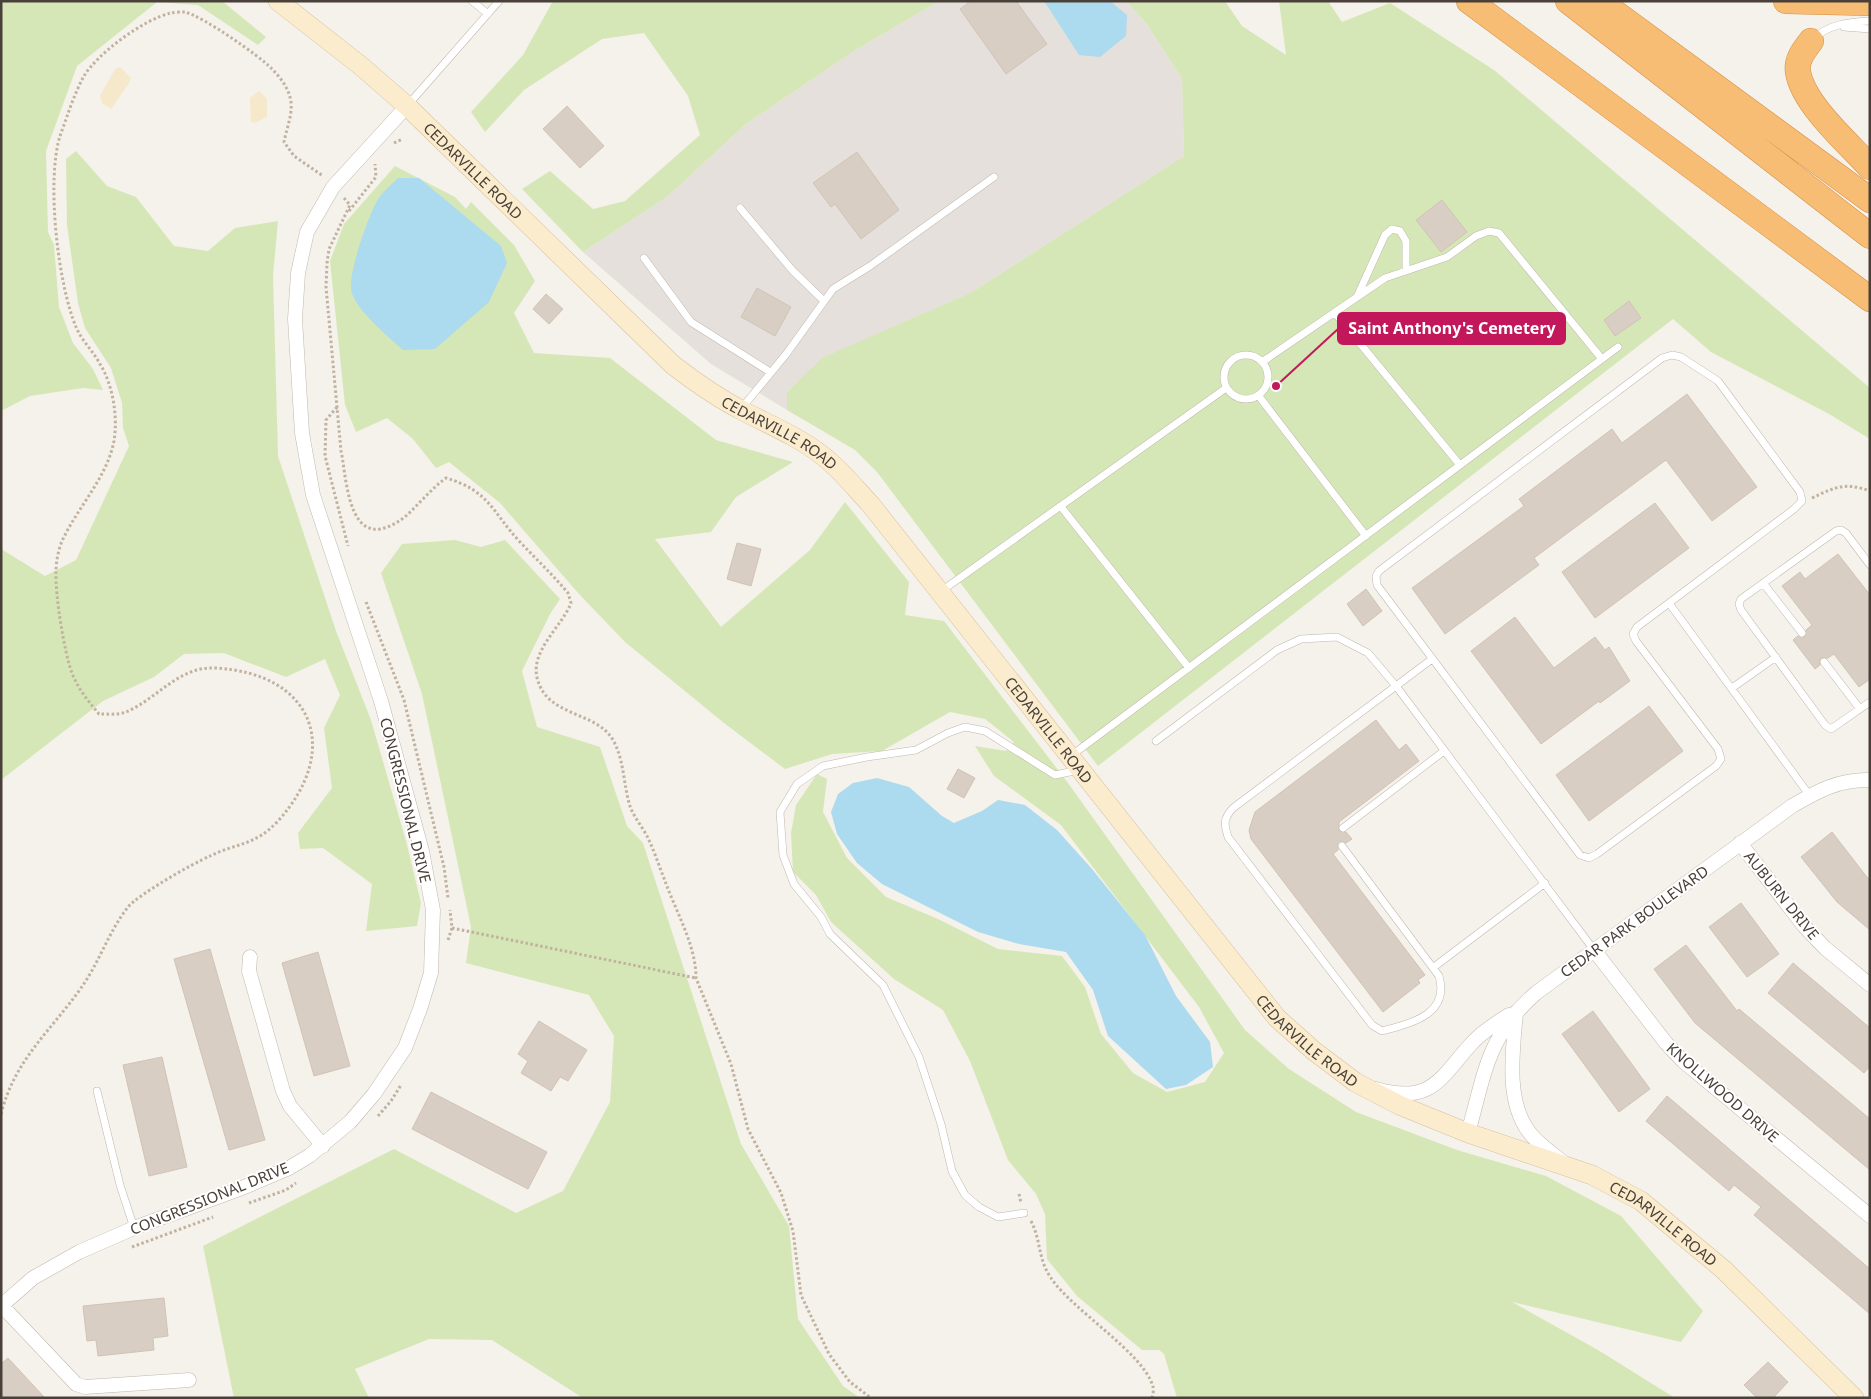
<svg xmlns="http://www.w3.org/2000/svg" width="1871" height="1399" font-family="'Noto Sans',sans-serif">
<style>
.industrial{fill:#e5e0dc}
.green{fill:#d6e7b7}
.sand{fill:#f6e8ca}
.water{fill:#acdaee}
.building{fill:#d9cec4;stroke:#d1c3b5}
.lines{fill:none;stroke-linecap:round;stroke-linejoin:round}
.lane-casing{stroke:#c0b8ae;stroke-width:8}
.street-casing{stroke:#c0b8ae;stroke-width:15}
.secondary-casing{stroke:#d5c19f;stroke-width:20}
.highway-casing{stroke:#d79044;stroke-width:26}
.path{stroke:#c1b2a0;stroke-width:3;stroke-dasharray:2.5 2.5;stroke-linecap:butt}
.lane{stroke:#fff;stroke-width:7}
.street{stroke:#fff;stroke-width:14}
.secondary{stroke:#fcecce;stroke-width:19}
.highway{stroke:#f7bd74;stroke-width:25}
.labels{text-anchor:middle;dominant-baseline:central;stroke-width:4;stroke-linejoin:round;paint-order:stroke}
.street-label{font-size:15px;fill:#494139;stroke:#fff}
.leader{fill:none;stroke:#c2185b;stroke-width:2}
.callout-dot{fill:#c2185b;stroke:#fff;stroke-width:2}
.callout{fill:#c2185b;stroke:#c2185b;stroke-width:2}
.callout-label{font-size:16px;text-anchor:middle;font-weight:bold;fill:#fff}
</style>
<rect width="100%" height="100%" fill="#f5f1eb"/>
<path class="industrial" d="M939,1H1126L1146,23L1182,79L1184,156L972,292L822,359L787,392V410L711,364L583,252L667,197L746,124L854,51Z"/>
<path class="green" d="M1,1H222L266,37L258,45L198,5L157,2L77,66L46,151L48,232L54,245L59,307L73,343L93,369L103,390L83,388L30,396L1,411Z
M553,1H939L854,51L746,124L667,197L583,252L522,189L550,171L593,209L625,201L700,135L688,96L644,33L602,39L524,90L485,132L471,112L523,55Z
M1126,1H1225L1242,26L1286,55L1279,1H1328L1342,22L1390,3L1494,70L1870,388V439L1829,414L1711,352L1673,319L1098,766L877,472L855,450L787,410V392L822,358L972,292L1184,156L1182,79L1146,23Z
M76,151L107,186L136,197L174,246L208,251L235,228L278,221L273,276L278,456L336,631L371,720L406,841L421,903L417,926L366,931L372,884L323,848L300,849L298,833L332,788L324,728L340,695L325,659L286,677L224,653L184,654L154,677L103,701L1,780V549L45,576L76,560L129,446L123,428L122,403L111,368L85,328L78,303L67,225L66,159Z
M395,166L455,197L466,209L471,202L514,245L535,281L514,313L534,353L610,358L716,440L793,462L736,497L711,532L655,539L721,627L810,550L845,502L909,582L905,615L944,621L1068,783L1245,1030L1289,1069L1356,1112L1457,1150L1546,1176L1621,1216L1703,1311L1681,1342L1512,1302L1598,1350L1675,1398H1177L1164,1354L1159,1350H1142L1077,1296L1047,1259L1045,1214L1036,1194L1008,1160L970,1061L943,1010L894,979L831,922L816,895L793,872L791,833L796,805L817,774L827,779L823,812L847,858L886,897L938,919L998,949L1062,956L1085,987L1101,1034L1133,1073L1167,1092L1205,1082L1224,1053L1199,1007L1061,825L994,776L975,746L1006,751L1014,742L985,719L950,712L882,751L832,754L785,769L724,723L625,642L579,594L500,503L449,462L436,468L413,439L387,418L356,432L345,405L330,261L344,224Z
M455,540L481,547L505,540L560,599L550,614L522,671L537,727L600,747L627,826L643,843L741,1144L789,1226L798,1319L843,1386L860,1398H583L492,1340L429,1339L355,1369L369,1398H234L203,1246L394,1149L516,1213L563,1191L610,1102L614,1036L589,995L466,963L471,927L422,694L381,573L402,544Z"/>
<path class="sand" d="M120,67L131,78L129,83L111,109L102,103L100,96L115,69Z
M259,91L267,99V117L255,123L251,122L250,98Z"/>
<path class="water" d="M1044,1H1110L1127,15L1126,36L1100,57L1079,55Z
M398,178H419L501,246L507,263L489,302L435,349L403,350C389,337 353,308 351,289C349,271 368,217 377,201C382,192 391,185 398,178Z
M877,778L909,787L942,816L954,823L982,811L998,800L1025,805L1057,830L1092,869L1145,935L1176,996L1210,1042L1213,1067L1186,1085L1166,1089L1108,1036L1093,990L1066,952L1019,944L978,932L882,884L857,863L837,834L831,812L838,794L853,783Z"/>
<path class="building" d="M971,1H1016L1047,44L1006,74L960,9Z
M567,106L604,146L580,168L543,129Z
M857,152L899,210L861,239L835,204L831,207L813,183Z
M1442,200L1467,232L1441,252L1416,220Z
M757,288L791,307L775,336L741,317Z
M546,294L563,309L549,324L533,309Z
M1629,301L1641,318L1615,336L1604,320Z
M1687,394L1757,487L1712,521L1666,460L1534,558L1539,565L1445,634L1412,588L1524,506L1519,499L1612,429L1622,443Z
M1655,503L1689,548L1595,618L1562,572Z
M737,543L761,549L751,586L727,579Z
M1838,554L1870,595V679L1859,687L1834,654L1828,658H1820V665L1815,669L1793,640L1798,636L1805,637L1806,630L1812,625L1782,586L1800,572L1805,579Z
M1366,589L1382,611L1363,626L1347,604Z
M1515,617L1554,668L1595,637L1605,650L1609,647L1630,681L1600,703L1599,701L1541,744L1471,651Z
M1649,706L1683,751L1589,821L1556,775Z
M1376,720L1399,750L1406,744L1419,761L1339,822V831L1346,832L1352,839L1346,843L1342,841L1338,842V850L1333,854L1425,975L1418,980L1420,983L1383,1012L1251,839L1249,830L1255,812Z
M958,769L975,778L964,798L947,789Z
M1832,832L1870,881V930L1837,902L1801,857Z
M1741,903L1779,954L1747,977L1709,927Z
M1686,945L1737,1011L1739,1009L1870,1119V1170L1695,1023L1654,969Z
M210,949L265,1140L229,1150L174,959Z
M318,952L350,1066L314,1076L282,963Z
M1793,963L1870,1028V1066L1864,1073L1768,993Z
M1593,1011L1650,1089L1619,1112L1562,1034Z
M539,1021L587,1050L568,1081L560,1077L551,1091L521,1073L528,1061L518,1054Z
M162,1057L187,1167L149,1176L123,1065Z
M431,1092L547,1152L528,1189L412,1129Z
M1667,1096L1870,1269V1314L1754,1215L1761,1207L1734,1185L1729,1191L1646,1121Z
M164,1298L168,1336L153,1338L154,1350L98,1356L96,1340L87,1341L83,1306Z
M8,1358L45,1398H1V1364Z
M1768,1362L1788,1382L1773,1398H1757L1744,1385Z"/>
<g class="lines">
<defs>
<path id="lane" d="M472,1L488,14
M1844,27L1870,29
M1813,39C1829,24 1849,22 1870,21
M407,106L499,1
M740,208L793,271L824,301
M644,258L691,322L770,372
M1357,297L1385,235L1392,229L1400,231L1406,241V270
M1335,313L1460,465
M1224 377a22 22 0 1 1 44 0a22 22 0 1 1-44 0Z
M1262,362L1385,278L1447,257L1476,236L1489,231L1499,233L1602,359
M1258,395L1366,536
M741,409L787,353L833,289L870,266L994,177
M1062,508L1189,668
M1870,565L1846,533L1841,530L1836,531L1741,599L1739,604L1741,610L1825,725L1831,729L1870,702
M1763,583L1802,633
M940,592L1226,388
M1669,603L1637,627L1633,634L1636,641L1718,749L1721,759L1716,766L1597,854L1589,858L1580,855L1377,585L1376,576L1379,571L1662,358L1672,355L1681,357L1718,381L1800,492L1802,501L1794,509L1669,603L1810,796
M1432,659L1396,686L1594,950
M1824,662L1860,709
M1732,688L1776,657
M1156,741L1277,650L1301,639L1337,637L1368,653L1396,686L1233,808C1223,819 1224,824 1228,837L1372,1025L1382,1031C1411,1023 1450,1015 1439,976L1342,846
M1072,755L1618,347
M1343,828L1444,751
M1434,967L1545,883
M97,1091L120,1185L134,1228
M1024,1213L998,1217L979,1207L965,1195L952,1171L941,1124L919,1057L883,985L830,934L821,917L794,884L783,855L780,812L797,784L823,766L867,757L916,750L948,733L965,727L985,731L1055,775L1079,770"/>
<path id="street" d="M1740,843L1804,926L1825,948L1870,985
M1594,950L1666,1043L1683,1061L1870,1216
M250,957L249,971L283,1091L290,1106L323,1146
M1516,1012C1513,1050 1505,1100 1529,1132C1538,1144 1553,1154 1564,1163
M1376,1089C1432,1105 1440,1078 1472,1043C1482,1032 1496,1023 1509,1015
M1468,1133C1485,1073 1487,1036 1536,993L1792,806C1818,791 1839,779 1870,780
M1,1306L33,1278L79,1252L134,1228L242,1188L289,1168L309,1156L350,1122L374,1094L405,1048L420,1009L431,973L433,910L422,851L381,701L313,495L302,433L295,319L298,273L307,232L333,187L407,106
M2,1306L76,1384L85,1387L189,1380"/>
<g id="secondary">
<path id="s1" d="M278,1L361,66L407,106L673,365C695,382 718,398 743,411C770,425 799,437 823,456C841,470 855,488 871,505L1277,1018L1314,1051L1355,1082L1399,1105L1468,1133L1592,1175L1641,1201L1724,1270L1854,1398"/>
</g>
<path id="highway" d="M1469,1L1870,299
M1568,1L1870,236
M1599,1L1870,200
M1786,1L1870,3
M1811,41C1804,50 1796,60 1798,72C1803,104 1848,143 1870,167"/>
</defs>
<use href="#lane" class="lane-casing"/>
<use href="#street" class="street-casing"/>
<use href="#secondary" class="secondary-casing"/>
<use href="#highway" class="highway-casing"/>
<path class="path" d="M394,143L403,139
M344,198L350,205L329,249L327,263L326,287L341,451C346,473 347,534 380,529C390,527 399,522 407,515C420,503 431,489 446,478C490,491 492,512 520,542C536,559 553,575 568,593L571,603C562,627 528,652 538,681C549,717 596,711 613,740C625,761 623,787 631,809C635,818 642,827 647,836C654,850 659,866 665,881C676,912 696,945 696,978L731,1064L748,1129L781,1193L793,1231L801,1295L829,1354L850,1382L871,1398
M349,211L376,177L375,164
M337,407L326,420L325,456L348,546
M1812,498C1835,487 1845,482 1870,491
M366,602L404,700L444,867L448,898
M452,928L696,978
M448,940L452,928L450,910
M1,1114C15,1059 50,1032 81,988C99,963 109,931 128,907C139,894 192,864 210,856C236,843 255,846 278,821C343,749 313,673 215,668C179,666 157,699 126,712C119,715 108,714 99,714C89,702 78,689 72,673C64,652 55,594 56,571C56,561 59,546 64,537C79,506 107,477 114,441C118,417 113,385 100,364C93,351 82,341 76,327C58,284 46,181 60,136C67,117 74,94 84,76C98,53 144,19 171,13C175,12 181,12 185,12C202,16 260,56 272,69C279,76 286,85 289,94C295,110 287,126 284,142L294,156L323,176
M378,1116L391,1101L401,1085
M1019,1194L1021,1203
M249,1203L286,1190L296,1183
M1031,1221C1041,1240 1038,1260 1051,1278C1072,1310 1145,1354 1153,1387C1154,1390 1153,1394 1152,1398
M132,1247L213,1217"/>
<use href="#lane" class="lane"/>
<use href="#street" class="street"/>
<use href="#secondary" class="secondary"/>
<use href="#highway" class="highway"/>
</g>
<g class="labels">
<g class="street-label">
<text stroke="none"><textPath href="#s1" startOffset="259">CEDARVILLE ROAD</textPath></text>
<text stroke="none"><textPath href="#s1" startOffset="664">CEDARVILLE ROAD</textPath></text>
<text stroke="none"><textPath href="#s1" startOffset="1069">CEDARVILLE ROAD</textPath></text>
<text transform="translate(406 800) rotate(76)">CONGRESSIONAL DRIVE</text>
<text transform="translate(1782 895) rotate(51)">AUBURN DRIVE</text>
<text transform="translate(1634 921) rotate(-36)">CEDAR PARK BOULEVARD</text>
<text stroke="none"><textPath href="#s1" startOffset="1474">CEDARVILLE ROAD</textPath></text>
<text transform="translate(1723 1092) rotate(41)">KNOLLWOOD DRIVE</text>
<text transform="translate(209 1198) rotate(-22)">CONGRESSIONAL DRIVE</text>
<text stroke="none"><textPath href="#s1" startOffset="1879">CEDARVILLE ROAD</textPath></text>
</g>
</g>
<path class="leader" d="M1276 386L1338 329"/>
<circle class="callout-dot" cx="1276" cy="386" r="5"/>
<rect class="callout" x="1338" y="313" width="227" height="31" rx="5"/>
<g class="callout-label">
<text x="1452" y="334">Saint Anthony's Cemetery</text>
</g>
<rect width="1871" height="1399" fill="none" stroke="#494139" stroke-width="5"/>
</svg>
